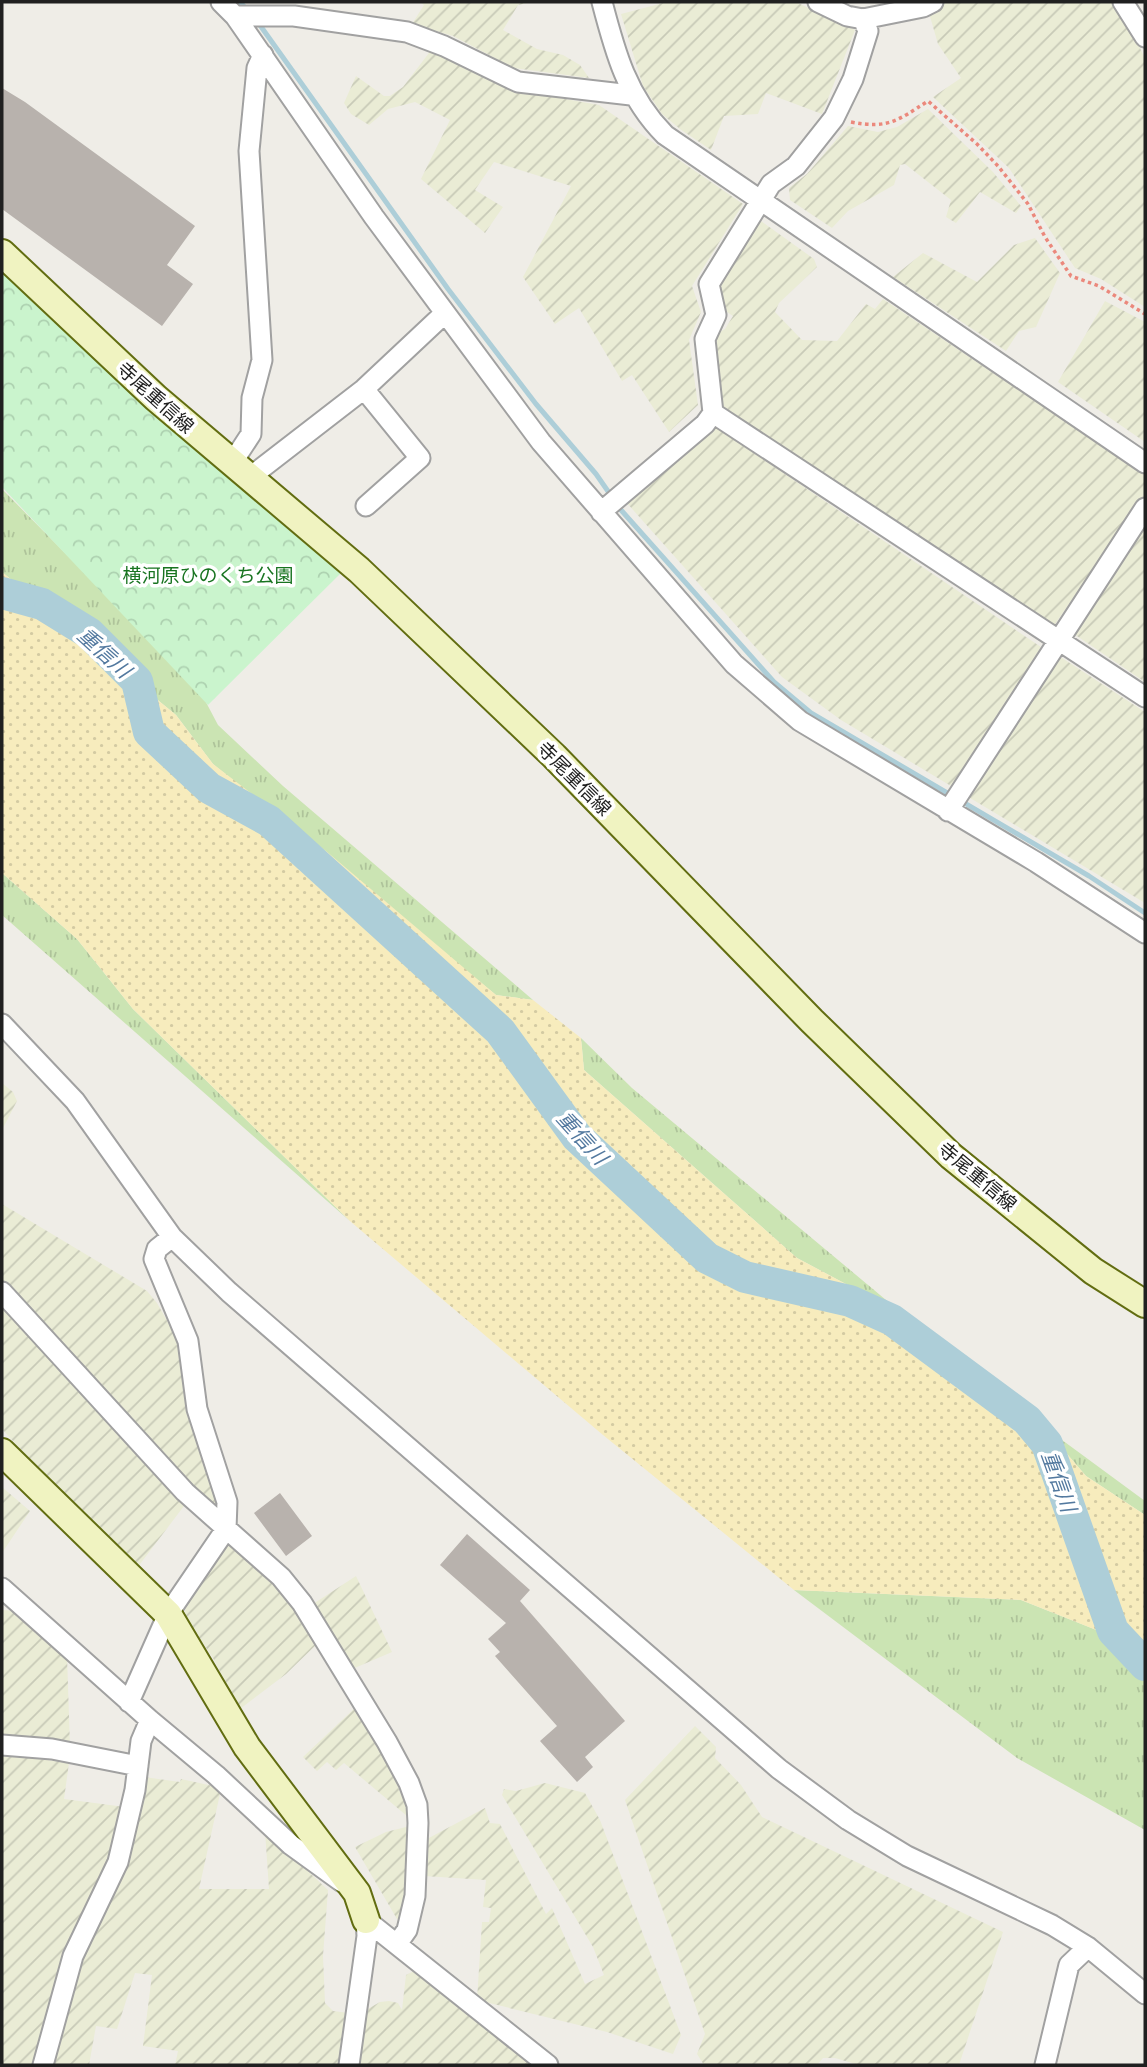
<svg xmlns="http://www.w3.org/2000/svg" width="1147" height="2067" font-family="Commissioner,'Noto Sans JP',sans-serif">
<style>
.farmland{fill:url(#farmland-furrows)}
.grass{fill:url(#grass-tufts)}
.sand{fill:url(#sand-dots)}
.park{fill:url(#park-crowns)}
.lines{fill:none;stroke-linecap:round;stroke-linejoin:round}
.stream{stroke:#adced8;stroke-width:5}
.river{stroke:#adced8;stroke-width:32}
.building{fill:#b8b2ad}
.street-casing{stroke:#a1a1a1;stroke-width:23}
.secondary-casing{stroke:#626d11;stroke-width:30}
.path{stroke:#eb887c;stroke-width:3.5;stroke-dasharray:3.5 3.5;stroke-linecap:butt}
.street{stroke:#fff;stroke-width:19}
.secondary{stroke:#f0f3c1;stroke-width:26}
.labels{text-anchor:middle;dominant-baseline:central;stroke-width:7;stroke-linejoin:round;paint-order:stroke}
.street-label{font-size:19px;fill:#202020;stroke:#fff}
.park-label{font-size:19px;fill:#187420;stroke:#fff}
.water-label{font-size:21px;font-style:italic;fill:#53799f;stroke:#fff}
</style>
<defs>
<pattern id="farmland-furrows" width="10" height="10" patternUnits="userSpaceOnUse" patternTransform="scale(1.75)"><rect width="10" height="10" fill="#eaecd5"/><path d="M-1 1l2-2M0 10L10 0M9 11l2-2" fill="none" stroke="#c8cab7"/></pattern>
<pattern id="grass-tufts" width="24" height="20" patternUnits="userSpaceOnUse" patternTransform="scale(1.75)"><rect width="24" height="20" fill="#cbe4b3"/><path d="M3 7l-1-3M5 7V3M7 7l1-3M15 17l-1-3M17 17v-4M19 17l1-3" fill="none" stroke="#aec39a"/></pattern>
<pattern id="sand-dots" width="8" height="8" patternUnits="userSpaceOnUse" patternTransform="scale(1.75)"><rect width="8" height="8" fill="#f7ecbd"/><path d="M2 2h.1M6 6h.1" fill="none" stroke="#d3caa2" stroke-width="1.8" stroke-linecap="round"/></pattern>
<pattern id="park-crowns" width="20" height="18" patternUnits="userSpaceOnUse" patternTransform="scale(1.75)"><rect width="20" height="18" fill="#caf4cd"/><path d="M2 6a3 3 0 1 1 6 0M12 15a3 3 0 1 1 6 0" fill="none" stroke="#add1b0"/></pattern>
</defs>
<rect width="100%" height="100%" fill="#efede7"/>
<path class="farmland" d="M420,2H532L518,5L503,30L537,49L563,55L580,65L589,78L514,68L453,36L412,24L424,5Z
M667,2H796L855,30L822,114L766,93L758,114L724,116L711,150L680,129L662,114L643,86L621,14Z
M947,2H1111L1136,39L1145,59V307L1101,279L1075,268L1009,168L933,97L961,78L938,44L929,13Z
M432,49L509,89L599,105L743,204L692,286L701,312L689,340L698,405L669,432L632,375L622,381L579,308L555,324L523,277L571,186L494,162L475,190L503,207L485,233L421,179L450,120L415,102L388,109L369,125L351,114L344,103L356,76L384,96H390L403,87Z
M928,109L993,172L1021,206L1016,213L980,192L956,223L946,217L951,200L905,164L900,165L894,185L848,211L832,228L790,200L789,188L807,174L848,126L878,132L897,127Z
M761,221L814,259L817,267L779,303L775,312L802,340L837,341L866,304L875,309L883,299L1145,475V495L1053,627L721,407L716,334L725,329L733,316L724,310L719,293L721,283Z
M1035,238L1060,273L1036,327L1019,331L1006,351L893,277L923,253L977,282L1014,245Z
M1105,301L1145,322V442L1058,382Z
M715,427L1041,647L951,786L841,720L782,677L626,502Z
M1145,528V682L1074,634Z
M1059,656L1145,712V903L965,795Z
M2,1083L13,1092L17,1101L2,1130Z
M2,1204L147,1291L157,1303L174,1333L184,1367L219,1509L217,1512L64,1353L2,1280Z
M2,1300L187,1502L134,1572L2,1429Z
M2,1487L30,1511L2,1553Z
M226,1546L240,1547L288,1595L318,1643L286,1674L240,1709L213,1658L187,1620L185,1611L186,1604Z
M356,1576L392,1652L350,1670L310,1606Z
M2,1610L16,1611L67,1656L70,1746L2,1739Z
M358,1705L396,1769L391,1772L411,1815L407,1816L344,1763L336,1770L327,1762L317,1771L303,1757Z
M695,1726L716,1747L715,1758L741,1785L762,1817L1003,1932L959,2065H859L835,2058H823L817,2065H704L697,2054L705,2034L625,1800Z
M2,1754L69,1763L64,1799L125,1807L110,1861L59,1967L36,2065H2Z
M144,1777L180,1782L181,1779L213,1786L220,1794L199,1889H269L265,1831L328,1890L323,1956L325,2003L333,2011L349,2013L342,2065H175L178,2051L143,2046L152,1975L135,1973L117,2029L96,2026L89,2065H51L68,1996Z
M545,1783L585,1793L600,1820L681,2035L673,2054L607,2032L477,2000L482,1922H489L491,1908L483,1907L486,1880L424,1876L427,1839L485,1808L490,1823L500,1824L546,1914L552,1908L585,1984L604,1975L593,1947L502,1795L504,1789L516,1791Z
M410,1826L409,1884L402,1918L397,1919L355,1847L386,1832Z
M414,1971L514,2048L534,2065H359L366,2010L380,2002L389,2001L398,2003L402,2010L406,1975Z"/>
<path class="grass" d="M2,489L199,689L218,725L283,786L533,1000L496,995L213,764L176,715L2,572Z
M2,873L77,939L133,1009L351,1222L2,915Z
M581,1038L632,1088L904,1315L797,1258L584,1070Z
M1043,1426L1145,1501V1515L1086,1476Z
M794,1590L1021,1600L1109,1635L1145,1676V1830L1017,1758Z"/>
<path class="sand" d="M2,572L176,715L213,764L326,851L496,995L533,1000L581,1038L584,1070L797,1258L904,1315L1043,1426L1086,1476L1145,1515V1676L1109,1635L1021,1600L794,1590L603,1435L351,1222L133,1009L77,939L2,873Z"/>
<path class="park" d="M2,266L341,573L208,705L2,487Z"/>
<g class="lines">
<path class="stream" d="M240,2L248,11
M257,21L448,289L536,404L596,474L621,510L774,682L811,713L1089,876L1145,913"/>
<path class="river" d="M2,593L42,604L89,633L137,681L149,732L209,788L269,821L500,1031L577,1137L707,1258L745,1277L850,1301L892,1320L1027,1420L1047,1444L1113,1631L1145,1665"/>
</g>
<path class="building" d="M2,88L25,102L195,226L167,265L193,284L162,326L2,209Z
M280,1493L312,1536L286,1556L254,1513Z
M467,1534L530,1590L520,1601L625,1721L585,1757L593,1767L577,1782L540,1741L557,1726L495,1656L500,1652L488,1639L506,1623L440,1565Z"/>
<g class="lines">
<defs>
<path id="street" d="M221,2L235,16L374,217L541,442L734,664L800,721L1036,862L1145,933
M602,2C615,52 627,97 665,135L1145,463
M818,2L847,16L863,19L868,31L853,79L834,118L796,166L771,184L709,284L716,315L705,339L713,413L1145,697
M1123,2L1145,37
M235,16H294L407,32L444,46L518,82L631,95
M863,19L923,7L933,2
M364,389L420,458L366,506
M232,463L251,434L252,398L262,360L249,151L257,68L263,55
M249,478L364,389L445,313
M601,512L705,424L713,413
M948,811L1145,508
M2,1024L75,1101L172,1237L229,1292L779,1769L848,1820L907,1856L1052,1925L1088,1947L1145,1994
M2,1292L185,1492L281,1577L302,1603L387,1742L409,1783L417,1805L418,1823L415,1896L407,1930L397,1944
M2,1588L150,1720L216,1775L291,1845L342,1882
M129,1702L168,1614L226,1529L227,1502L197,1409L188,1341L154,1259L157,1249L172,1237
M2,1745L52,1749L138,1766
M366,1920L548,2065
M43,2065L73,1956L118,1862L135,1790L141,1741L150,1720
M349,2065L367,1936L366,1920
M1045,2065L1069,1965L1088,1947"/>
<path id="secondary" d="M2,253L156,398L359,570L554,756L812,1021L951,1156L1093,1271L1145,1304
M2,1452L168,1614L247,1747L357,1893L366,1920"/>
</defs>
<use href="#street" class="street-casing"/>
<use href="#secondary" class="secondary-casing"/>
<path class="path" d="M851,122C888,129 897,121 928,101L977,144L998,166L1028,204L1045,237L1071,276L1099,286L1145,314"/>
<use href="#street" class="street"/>
<use href="#secondary" class="secondary"/>
</g>
<g class="labels">
<g class="street-label">
<text transform="translate(156 397) rotate(42)">寺尾重信線</text>
<text transform="translate(575 778) rotate(45)">寺尾重信線</text>
<text transform="translate(978 1176) rotate(40)">寺尾重信線</text>
</g>
<g class="park-label">
<text x="208" y="574">横河原ひのくち公園</text>
</g>
<g class="water-label">
<text transform="translate(105 652) rotate(42)">重信川</text>
<text transform="translate(583 1137) rotate(48)">重信川</text>
<text transform="translate(1060 1481) rotate(70)">重信川</text>
</g>
</g>
<rect width="1147" height="2067" fill="none" stroke="#202020" stroke-width="7"/>
</svg>
